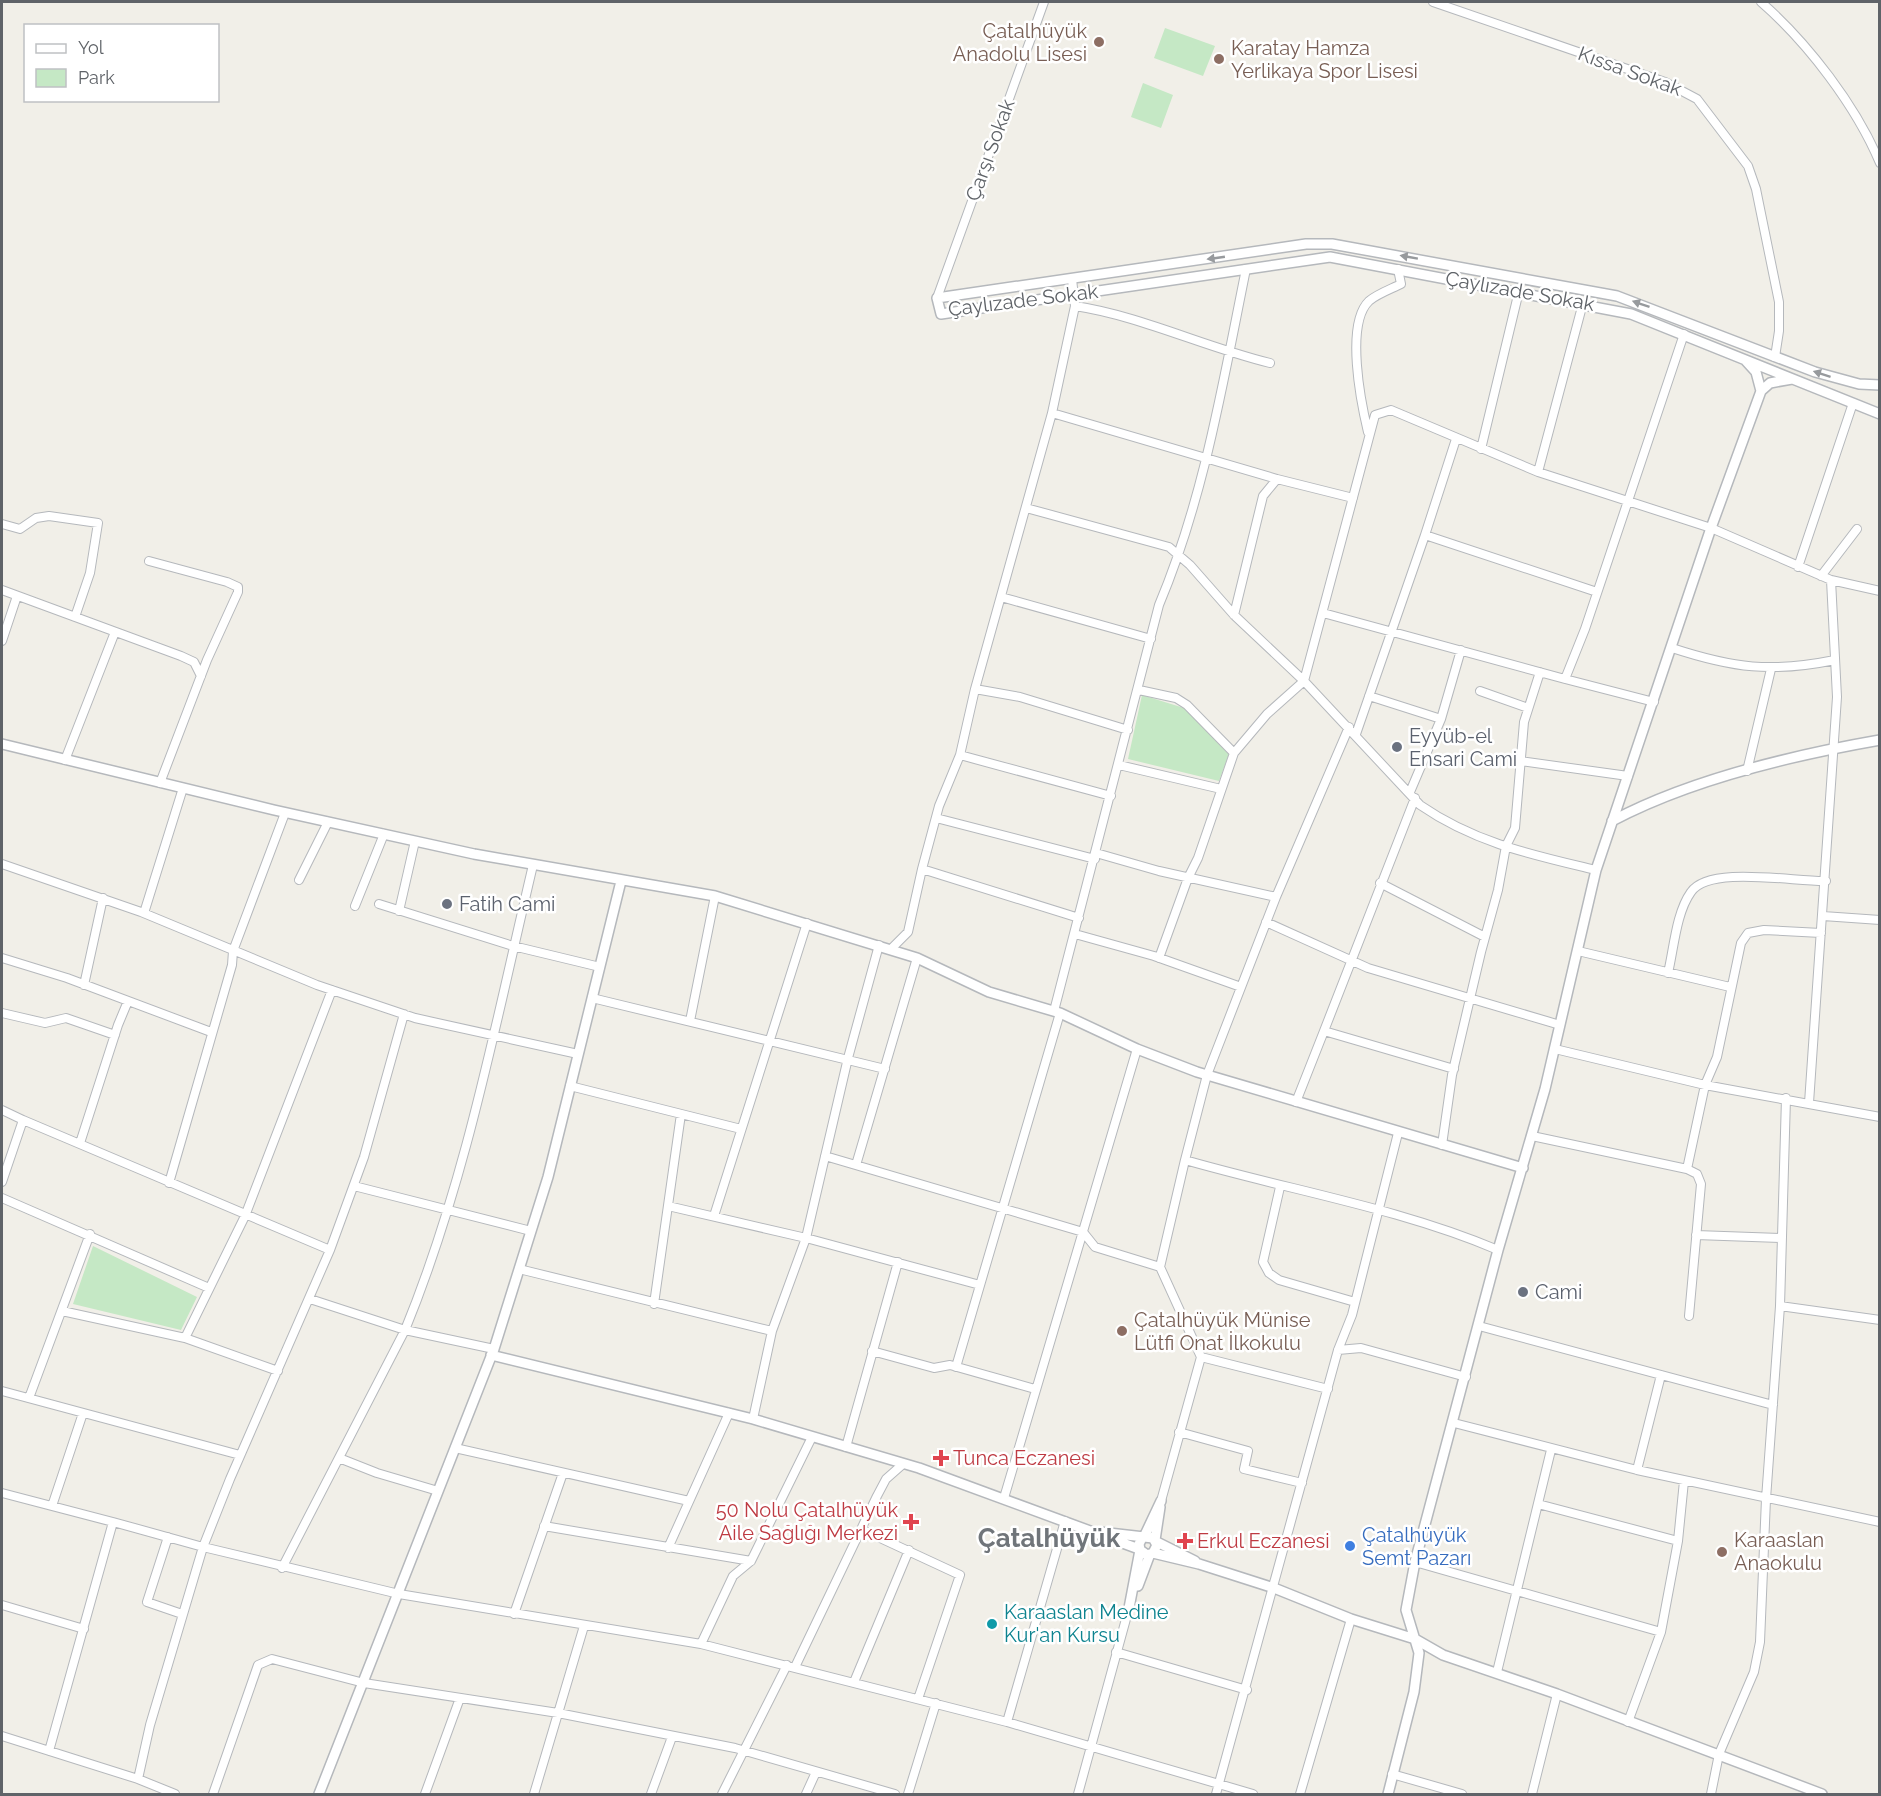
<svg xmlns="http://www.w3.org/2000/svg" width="1881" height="1796" font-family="Raleway,sans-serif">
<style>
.green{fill:#c5e8c5}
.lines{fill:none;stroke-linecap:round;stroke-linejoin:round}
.minor-casing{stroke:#b5b8bc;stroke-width:10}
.tertiary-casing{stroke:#b5b8bc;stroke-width:12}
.minor{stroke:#fff;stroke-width:8}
.tertiary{stroke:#fff;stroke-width:9}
.oneway{fill:#979a9d}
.education-dot{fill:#8d6e63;stroke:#fff;stroke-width:2}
.worship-dot{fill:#6b7280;stroke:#fff;stroke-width:2}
.health-dot{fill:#e0444e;stroke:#fff;stroke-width:2}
.shop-dot{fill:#3f7fe0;stroke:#fff;stroke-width:2}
.culture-dot{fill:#0f9aa8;stroke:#fff;stroke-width:2}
.labels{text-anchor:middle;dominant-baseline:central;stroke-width:5;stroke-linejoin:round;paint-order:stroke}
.education-label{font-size:20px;fill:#785e54;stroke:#fff;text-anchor:start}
.street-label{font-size:20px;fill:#5f6368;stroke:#fff}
.worship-label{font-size:20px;fill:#5b616d;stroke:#fff;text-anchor:start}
.health-label{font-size:20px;fill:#be3a42;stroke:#fff;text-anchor:start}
.shop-label{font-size:20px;fill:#366cbe;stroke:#fff;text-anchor:start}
.culture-label{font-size:20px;fill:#0d838f;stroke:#fff;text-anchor:start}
.district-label{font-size:26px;font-weight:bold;fill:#70757a;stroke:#fff}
</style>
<rect width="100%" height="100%" fill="#f1efe8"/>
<path class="green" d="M1165,28L1215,46L1203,76L1154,58Z
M1143,83L1173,95L1161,128L1131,117Z
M1142,695L1184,708L1229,754L1219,781L1128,759Z
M93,1246L197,1297L181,1330L73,1304Z"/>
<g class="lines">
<defs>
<path id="minor" d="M1433,2L1665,82L1697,99L1748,166L1756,189L1779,302V331L1775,357
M1761,2C1808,43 1856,106 1880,163
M1072,279L1075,306L1052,413L975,689L960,755L939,806L922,869L1079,918
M937,298L1044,2
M1075,306C1141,316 1204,347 1270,363
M1052,413L1277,479
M1368,432C1361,403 1345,324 1369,301C1377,294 1391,289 1401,284L1398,269
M1481,449L1519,291
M1538,472L1711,528L1831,580L1837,697L1809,1103
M1026,508L1169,547L1190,565L1234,615L1304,681L1375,415L1391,410L1538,472L1583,303
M2,524L20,529L36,518L49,516L98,523L90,573L75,617
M1425,535L1456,439
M149,561L227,582L238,587V592L207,660L160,783
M1798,567L1853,403
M1821,576L1857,529
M1831,580L1880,591
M2,590L181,656L194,662L201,676
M1001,597L1151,639
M1323,613L1565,679L1585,629L1684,334
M1234,615L1263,496L1277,479L1353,498
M2,641L17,596
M1672,648C1733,668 1771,673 1835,660
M1565,679L1654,702
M975,689L1020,697L1128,730
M1139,690L1176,698L1187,705L1234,753
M1480,691L1528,708
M1369,696L1441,719
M1356,734L1425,535L1597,592
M960,755L1111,796
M65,760L115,632
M1520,761L1628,776
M1119,765L1221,789
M1747,771L1771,669
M1410,792L1441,719L1461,650
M936,818L1095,859
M1096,853L1159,871L1276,897L1207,1075L1185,1160C1289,1190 1399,1208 1498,1250
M2,864L141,912L317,985L415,1018L578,1054
M299,880L328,822
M1380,883L1485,937
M1276,897L1349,727
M379,904L513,946L600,967
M355,906L384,834
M399,911L415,841
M144,913L183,788
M1823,916L1880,920
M1266,922L1368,968L1560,1025
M1075,934L1154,956L1241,987
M891,949L908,932L922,869
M1578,951L1730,987
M2,958L67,978L211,1032
M1159,958L1188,878L1198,858L1234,753L1267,714L1304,681L1420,805C1475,843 1533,855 1596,870
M1668,973C1674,948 1676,913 1691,892C1709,865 1795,882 1826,881
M84,985L103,898
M592,998L885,1069
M1054,1011L1159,605C1204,498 1223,382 1246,269
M2,1013L45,1023L66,1018L115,1035
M690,1021L715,896
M1324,1031L1415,798
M1555,1049L1705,1085L1880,1117
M570,1086L741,1129
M1296,1102L1324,1031L1454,1069
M2,1110L23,1120L2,1182
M23,1120L330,1250L230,1479L203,1547L113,1522
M1532,1136L1687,1169
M80,1143L118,1025L128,1001
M1442,1145L1452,1075L1481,952L1498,890L1506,846L1515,828L1524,722L1540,672
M825,1156L1083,1232L1095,1247L1160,1267
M856,1165L917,958
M169,1183L232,965L233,951L285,813
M354,1186L531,1231
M1280,1187L1263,1262L1269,1273L1279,1280L1355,1302
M2,1198L209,1288
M668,1206L806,1238L980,1285
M714,1216L807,923
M1696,1235L1781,1238
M330,1250L364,1157L404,1014
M519,1269L772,1331
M310,1299L405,1330C466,1181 496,1021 533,865
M654,1304L681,1114
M1780,1306L1880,1320
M62,1311L185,1338L278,1371
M1689,1316L1701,1184L1697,1174L1687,1169L1705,1085L1717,1057L1741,943L1748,933L1764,930L1821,933
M1479,1326L1773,1405
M185,1338L245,1216L332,990
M1338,1350L1361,1348L1466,1377
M872,1351L934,1368L950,1365L1035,1389
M1201,1357L1328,1389
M956,1367L1060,1013
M2,1391L240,1455
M29,1398L90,1234
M753,1419L772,1331L806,1238L848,1058L879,945
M1454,1423L1637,1470L1880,1522
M1179,1432L1248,1451L1244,1469L1302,1483
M846,1447L898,1262
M455,1448L689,1501
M339,1458L377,1473L438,1491
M1637,1470L1661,1375
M2,1493L113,1522L49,1751
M1004,1498L1137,1049
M1161,1501L1201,1357L1160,1267L1185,1160
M1538,1504L1678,1541
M52,1506L83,1413
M544,1526L751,1561
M863,1530L960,1575L918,1699
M168,1537L147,1602L182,1614
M668,1548L729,1413
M1415,1562L1661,1632
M282,1568L405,1330L494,1349
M2,1605L84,1629
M514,1614L563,1473
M701,1644L733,1576L751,1561L812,1437
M1116,1652L1247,1690
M795,1667L877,1496L886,1479L903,1464
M1497,1672L1551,1450
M854,1682L909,1550
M1007,1722L1065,1521
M1628,1722L1661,1632L1678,1541L1684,1481
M2,1736L138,1779L175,1794
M1392,1774L1462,1794
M138,1779L150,1725L203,1547L399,1594L701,1644L1007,1722L1253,1794
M213,1794L258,1665L272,1659L364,1683L558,1713L735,1748L895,1794
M425,1794L460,1698
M534,1794L584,1626
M651,1794L672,1737
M722,1794L787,1665
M806,1794L816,1772
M908,1794L936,1703
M1078,1794L1129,1608
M1216,1794L1338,1350L1352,1315L1398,1133
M1300,1794L1351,1619
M1532,1794L1557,1694
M1711,1794L1719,1754L1754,1672L1760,1642L1766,1499L1780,1306L1786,1098"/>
<path id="tertiary" d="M1746,361L1756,372L1761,391L1770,383L1792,379
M1880,385L1859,384L1815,372L1617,296L1332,244H1306L937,298L941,314L1330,257L1631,314L1880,414
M2,744L274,810L474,854L715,896L917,958L989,992L1060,1013L1137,1049L1197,1072L1523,1168
M1612,821C1689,780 1794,755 1880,740
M491,1355L753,1419L919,1468L1139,1549
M1100,1532L1153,1538L1157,1545L1153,1553L1147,1555L1140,1550L1139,1544L1142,1538
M1144,1537L1161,1501
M1155,1540L1160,1507
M1157,1542L1195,1561
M1153,1553L1199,1564L1274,1588L1351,1619L1415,1639L1443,1655L1557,1694L1822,1794
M1138,1586L1150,1554
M1129,1608L1140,1550
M319,1794L494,1349L548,1177L621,881
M1388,1794L1414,1692L1419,1653L1406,1610L1415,1562L1498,1250L1545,1089L1596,870L1711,528L1761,391"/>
</defs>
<use href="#minor" class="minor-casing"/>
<use href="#tertiary" class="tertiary-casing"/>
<use href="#minor" class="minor"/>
<use href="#tertiary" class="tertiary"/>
</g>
<defs><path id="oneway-solid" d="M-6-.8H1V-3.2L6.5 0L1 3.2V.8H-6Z" transform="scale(1.5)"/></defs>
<g class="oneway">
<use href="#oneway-solid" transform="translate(1409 257) rotate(-170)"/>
<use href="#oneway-solid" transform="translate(1216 258) rotate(172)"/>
<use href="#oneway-solid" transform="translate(1641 304) rotate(-161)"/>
<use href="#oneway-solid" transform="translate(1822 374) rotate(-162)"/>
</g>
<g class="education-dot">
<circle cx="1099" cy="42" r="6"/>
<circle cx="1219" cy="59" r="6"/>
<circle cx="1122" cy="1331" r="6"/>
<circle cx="1722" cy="1552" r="6"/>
</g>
<g class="worship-dot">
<circle cx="1397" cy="747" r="6"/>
<circle cx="447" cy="904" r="6"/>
<circle cx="1523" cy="1292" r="6"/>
</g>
<g class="health-dot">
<path d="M938 1449h6v6h6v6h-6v6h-6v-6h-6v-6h6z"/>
<path d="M908 1513h6v6h6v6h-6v6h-6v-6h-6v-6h6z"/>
<path d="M1182 1532h6v6h6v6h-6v6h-6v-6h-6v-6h6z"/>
</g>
<circle class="shop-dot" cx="1350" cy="1546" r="6"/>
<circle class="culture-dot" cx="992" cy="1624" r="6"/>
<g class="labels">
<g class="education-label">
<text x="1087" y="31" text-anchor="end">Çatalhüyük<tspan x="1087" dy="23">Anadolu Lisesi</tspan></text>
<text x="1231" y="48">Karatay Hamza<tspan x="1231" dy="23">Yerlikaya Spor Lisesi</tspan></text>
<text x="1134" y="1320">Çatalhüyük Münise<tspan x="1134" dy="23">Lütfi Onat İlkokulu</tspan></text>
<text x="1734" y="1540">Karaaslan<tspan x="1734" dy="23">Anaokulu</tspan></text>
</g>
<g class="street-label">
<text transform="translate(1630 71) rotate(20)">Kıssa Sokak</text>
<text transform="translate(990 150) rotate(-70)">Çarşı Sokak</text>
<text transform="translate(1520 291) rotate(10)">Çaylızade Sokak</text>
<text transform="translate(1023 300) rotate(-7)">Çaylızade Sokak</text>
</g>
<g class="worship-label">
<text x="1409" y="736">Eyyüb-el<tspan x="1409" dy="23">Ensari Cami</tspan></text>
<text x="459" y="904">Fatih Cami</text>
<text x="1535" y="1292">Cami</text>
</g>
<g class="health-label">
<text x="953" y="1458">Tunca Eczanesi</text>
<text x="898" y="1510" text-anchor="end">50 Nolu Çatalhüyük<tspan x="898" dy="23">Aile Sağlığı Merkezi</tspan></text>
<text x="1197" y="1541">Erkul Eczanesi</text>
</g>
<g class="shop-label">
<text x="1362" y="1535">Çatalhüyük<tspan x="1362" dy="23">Semt Pazarı</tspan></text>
</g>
<g class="culture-label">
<text x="1004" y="1612">Karaaslan Medine<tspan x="1004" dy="23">Kur'an Kursu</tspan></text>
</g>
<g class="district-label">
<text x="1049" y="1538">Çatalhüyük</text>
</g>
</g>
<rect width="1881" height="1796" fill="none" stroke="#5f6368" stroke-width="6"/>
<rect x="24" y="24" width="195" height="78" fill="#ffffff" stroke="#bfc1c3" stroke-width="1.5"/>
<rect x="36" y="44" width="30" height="9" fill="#ffffff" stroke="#bfc1c3" stroke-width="1.5"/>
<text x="78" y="54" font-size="18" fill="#5f6368">Yol</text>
<rect x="36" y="69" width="30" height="18" fill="#c5e8c5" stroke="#bfc1c3" stroke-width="1.5"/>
<text x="78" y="84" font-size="18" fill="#5f6368">Park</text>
</svg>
